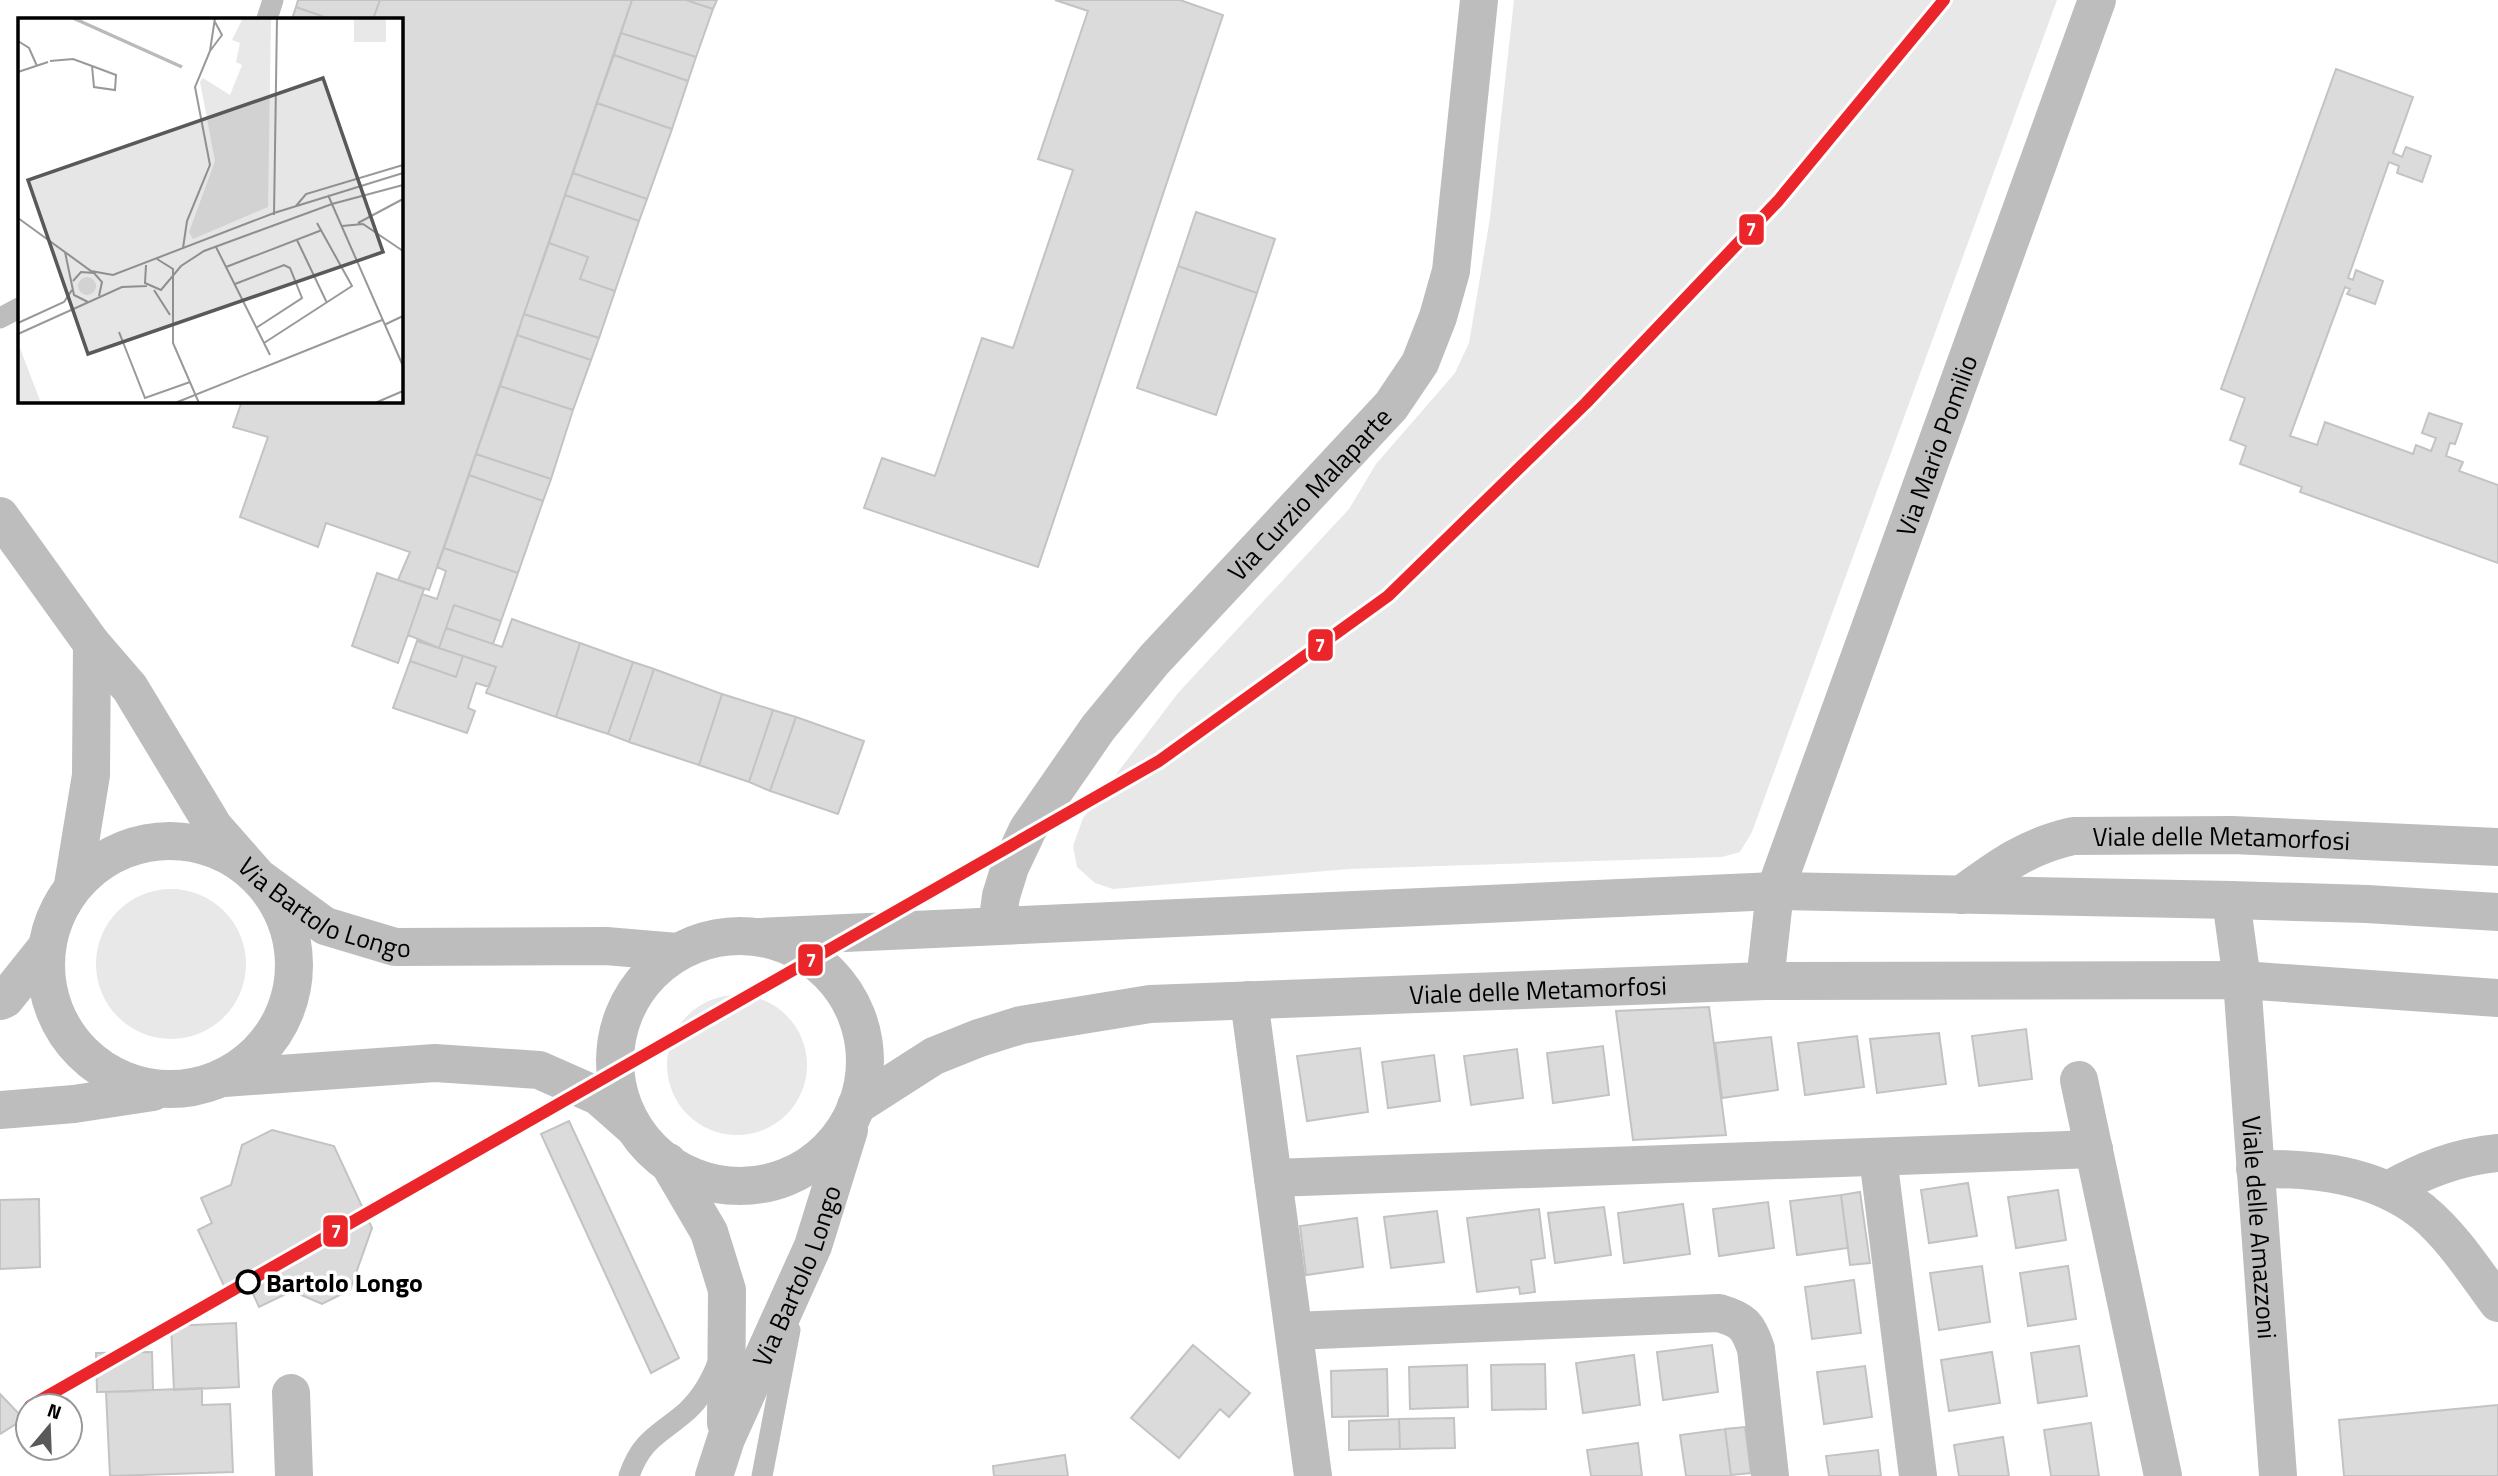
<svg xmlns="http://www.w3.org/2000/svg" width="2498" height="1476" font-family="'Titillium Web',sans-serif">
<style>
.green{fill:#e8e8e8}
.building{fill:#dbdbdb;stroke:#c3c3c3;stroke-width:2}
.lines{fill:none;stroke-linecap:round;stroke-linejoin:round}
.service{stroke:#bdbdbd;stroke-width:21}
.minor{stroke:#bdbdbd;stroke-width:38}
.tertiary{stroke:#bdbdbd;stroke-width:38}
.rail-1-casing{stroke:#fff;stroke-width:18}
.rail-1{stroke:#eb262b;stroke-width:12}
.stop-dot{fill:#fff;stroke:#000;stroke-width:3.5}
.labels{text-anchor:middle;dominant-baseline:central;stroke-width:7;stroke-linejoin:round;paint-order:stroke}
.street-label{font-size:26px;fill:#000;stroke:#fff}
.stop-label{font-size:26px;font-weight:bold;fill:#000;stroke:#fff;text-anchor:start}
.inset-river{fill:none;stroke:#bababa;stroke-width:3.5}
.inset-road{fill:none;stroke:#999;stroke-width:2}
.view{fill:#595959;fill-opacity:0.15;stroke:#595959;stroke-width:3.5}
.inset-edge{fill:none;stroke:#000;stroke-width:3.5}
.line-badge{stroke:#fff;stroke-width:2.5}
.badge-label{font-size:19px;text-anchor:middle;font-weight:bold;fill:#fff}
</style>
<rect width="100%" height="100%" fill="#fff"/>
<path class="green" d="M1514,0H2057L1752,832L1740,852L1722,857L1349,869L1113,889L1095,883L1077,867L1073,846L1083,818L1178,693L1349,509L1376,464L1455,373L1469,343L1490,218Z
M96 964a75 75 0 1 1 150 0a75 75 0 1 1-150 0Z
M667 1065a70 70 0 1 1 140 0a70 70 0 1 1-140 0Z"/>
<path class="building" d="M298,0H380L373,19H330L296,7Z
M380,0H632L429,590L398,580L410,552L326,523L318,547L240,517L268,437L233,427L242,401H401V19H373Z
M632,0H686L713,9L696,57L621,33Z
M686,0H717L713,9Z
M1055,0H1180L1223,15L1038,567L864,508L882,458L935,476L982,338L1013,348L1073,170L1038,159L1088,11Z
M296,7L330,19H292Z
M621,33L696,57L688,81L614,55Z
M614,55L688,81L672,129L597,103Z
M2336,69L2413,97L2393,153L2402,157L2406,147L2431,156L2422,182L2397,173L2399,166L2389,162L2348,278L2353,280L2356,270L2383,281L2375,304L2347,294L2350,289L2345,287L2290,436L2317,445L2325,422L2413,454L2416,445L2431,451L2436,438L2422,433L2429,413L2462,424L2455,444L2450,443L2446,456L2463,462L2459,471L2498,485V563L2300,492L2302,487L2240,464L2246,446L2230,440L2245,398L2221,389Z
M597,103L672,129L647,199L573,173Z
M573,173L647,199L639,221L565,195Z
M565,195L639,221L615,291L580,279L588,257L549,243Z
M1196,212L1275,239L1257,293L1178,266Z
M549,243L588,257L580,279L615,291L599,338L524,314Z
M1178,266L1257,293L1216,415L1137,388Z
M524,314L599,338L591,360L517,335Z
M517,335L591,360L573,410L500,386Z
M500,386L573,410L551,479L476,454Z
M476,454L551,479L543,501L469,475Z
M469,475L543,501L518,573L444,548Z
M444,548L518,573L501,621L454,605L439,648L408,635L422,594L437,599L446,571L437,567Z
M377,573L424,589L398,663L352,646Z
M454,605L501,621L493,644L446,628Z
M512,619L580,643L556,717L486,693L496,667L439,648L446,628L502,647Z
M417,641L463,656L456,677L410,661Z
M580,643L633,662L608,734L556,717Z
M463,656L496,667L489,687L476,683L468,708L475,711L467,733L393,708L410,661L456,677Z
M633,662L654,669L629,742L608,734Z
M654,669L722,694L699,765L629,742Z
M722,694L773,710L749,782L699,765Z
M773,710L796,717L770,791L749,782Z
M796,717L864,741L838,814L770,791Z
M1709,1007L1726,1135L1633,1140L1616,1011Z
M2026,1029L2032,1079L1979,1086L1972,1036Z
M1939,1033L1946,1084L1877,1093L1870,1039Z
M1857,1036L1864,1087L1805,1095L1798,1043Z
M1771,1037L1778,1090L1722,1098L1715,1043Z
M1603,1046L1609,1095L1553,1103L1547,1053Z
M1360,1048L1368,1112L1307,1121L1297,1056Z
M1517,1049L1523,1098L1471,1105L1464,1056Z
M1434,1055L1440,1101L1388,1108L1382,1062Z
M569,1121L679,1358L651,1373L541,1134Z
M272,1130L334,1146L372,1228L350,1290L322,1304L292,1291L259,1307L246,1278L225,1288L198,1230L212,1223L201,1198L231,1185L242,1145Z
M1968,1183L1977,1236L1929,1243L1921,1190Z
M2058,1190L2066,1240L2016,1248L2008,1197Z
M1860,1192L1870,1263L1850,1265L1841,1195Z
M1841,1195L1848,1248L1797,1255L1790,1201Z
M39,1199L40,1267L0,1269V1200Z
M1768,1202L1774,1248L1719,1256L1713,1209Z
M1683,1204L1690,1254L1624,1263L1618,1213Z
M1604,1207L1611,1255L1555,1263L1548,1213Z
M1539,1209L1545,1258L1531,1260L1535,1292L1520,1294L1519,1287L1477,1292L1467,1218Z
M1437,1211L1444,1262L1391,1268L1384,1217Z
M1357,1218L1363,1267L1306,1275L1300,1226Z
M1982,1266L1990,1322L1939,1330L1930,1273Z
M2068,1266L2076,1319L2028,1326L2020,1273Z
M1854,1280L1861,1333L1812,1339L1805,1287Z
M236,1323L239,1387L174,1390L171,1326Z
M1193,1345L1250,1393L1229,1417L1220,1409L1179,1458L1131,1418Z
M1712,1345L1718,1392L1663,1400L1657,1352Z
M2079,1346L2087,1396L2038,1403L2031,1353Z
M152,1352L153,1391L97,1392L96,1353Z
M1992,1352L2000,1403L1949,1411L1941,1360Z
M1634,1355L1640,1405L1583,1413L1576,1363Z
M1545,1364L1546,1409L1492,1410L1491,1365Z
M1467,1365L1468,1407L1410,1409L1409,1367Z
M1865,1366L1872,1417L1824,1424L1817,1372Z
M1387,1369L1388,1416L1332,1417L1331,1371Z
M202,1388V1405L230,1404L233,1472L110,1476L106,1392Z
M0,1394L24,1419L0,1434Z
M2498,1405V1476H2344L2339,1420Z
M1454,1418L1455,1448L1400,1449L1399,1419Z
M1399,1419L1400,1449L1349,1450V1421Z
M2091,1423L2099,1476H2051L2044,1430Z
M1745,1427L1751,1473L1731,1475L1725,1429Z
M1725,1429L1731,1476H1686L1680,1435Z
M2003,1437L2009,1476H1959L1954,1445Z
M1638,1443L1642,1476H1591L1587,1450Z
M1878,1450L1881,1476H1829L1826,1456Z
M1065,1455L1068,1476H994L993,1466Z"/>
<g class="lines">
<path class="service" d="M267,19L273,0
M0,318L19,308
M629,1476C642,1438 660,1435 687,1411C702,1397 712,1379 719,1360
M762,1476L790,1330"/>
<g class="minor">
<path id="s1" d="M1775,891L2097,0"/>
<path id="s2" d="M1961,895C1998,868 2027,846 2073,836L2232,835L2498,847"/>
<path id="s3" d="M997,926L1001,896L1010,867L1028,829L1098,728L1154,660L1391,406L1420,363L1438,317L1451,271L1479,0"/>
<path id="s4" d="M2242,980L2278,1476"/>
<path d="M1249,1000L1313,1476"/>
<path d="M2079,1080L2163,1476"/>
<path d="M1878,1157L1918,1476"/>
<path d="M2255,1169C2314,1168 2375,1174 2423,1212C2453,1237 2475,1272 2498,1303"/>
<path d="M1273,1178L2094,1149"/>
<path d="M2388,1190C2424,1170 2457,1157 2498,1153"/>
<path d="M1294,1331L1719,1313C1743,1320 1748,1325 1756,1349L1770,1476"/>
<path d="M291,1393L294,1476"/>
</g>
<g class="tertiary">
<path id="s5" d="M0,516L92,644L130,688L214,827L258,877L325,926L395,947L606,946L677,952"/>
<circle cx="170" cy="965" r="124"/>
<path d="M73,885L91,775L92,644"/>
<path d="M2231,900L2242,980"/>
<circle cx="740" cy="1061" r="125"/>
<path d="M757,937L1775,891L2231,900L2367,904L2498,912"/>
<path d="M1765,981L1775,891"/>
<path d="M0,1001L5,999L46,948"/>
<path d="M224,1078L435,1063L539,1070L598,1096L632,1126"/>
<path id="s6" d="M856,1106L934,1056L979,1038L1021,1025L1150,1004L1765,981L2242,980L2498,998"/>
<path d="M0,1110L74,1104L153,1092"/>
<path d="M668,1162L709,1232L727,1290L726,1423"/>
<path id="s7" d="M714,1476L726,1439L813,1246L849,1130"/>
</g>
<defs>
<path id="rail-1" d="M30,1406L1159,761L1388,596L1586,403L1778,201L1944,0"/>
</defs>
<use href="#rail-1" class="rail-1-casing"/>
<use href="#rail-1" class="rail-1"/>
</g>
<circle class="stop-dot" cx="248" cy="1282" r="11"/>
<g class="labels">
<g class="street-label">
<text stroke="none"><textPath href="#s1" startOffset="474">Via Mario Pomilio</textPath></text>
<text stroke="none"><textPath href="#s3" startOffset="541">Via Curzio Malaparte</textPath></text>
<text stroke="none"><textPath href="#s2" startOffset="276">Viale delle Metamorfosi</textPath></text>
<text stroke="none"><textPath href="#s5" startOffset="520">Via Bartolo Longo</textPath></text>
<text stroke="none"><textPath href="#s6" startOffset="704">Viale delle Metamorfosi</textPath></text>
<text stroke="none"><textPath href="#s4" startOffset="248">Viale delle Amazzoni</textPath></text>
<text stroke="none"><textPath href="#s7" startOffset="217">Via Bartolo Longo</textPath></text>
</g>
<g class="stop-label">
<text x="266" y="1282">Bartolo Longo</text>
</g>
</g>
<g transform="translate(18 18)">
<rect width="385" height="385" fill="#fff"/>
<path d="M225,0H253L250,189L175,221L171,214L197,143L182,64L185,60L212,77L224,47L218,44L222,25L214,22ZM336,0H368V24H336ZM60 268a9 9 0 1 1 18 0a9 9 0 1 1-18 0ZM0,325L23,385H0Z" fill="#e8e8e8"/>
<path class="inset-river" d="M55,0L164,49"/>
<path class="inset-road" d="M0,23L11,30L19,48M192,33L204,17L197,4M32,43L55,41L74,48L98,57L97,72L76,69L74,48M0,54L30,44M310,177L385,348M278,188L288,176L385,147M256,197L259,0M0,200L73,253L95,257L256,195L385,155M340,205L385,181M324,208L345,206L385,233M279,222L309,285M198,229L252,337M165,230L169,203L192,147L177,69L192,33L197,0M47,234L56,277L70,284M139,241L155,251V325L181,385M128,247L127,265L143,272L163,248L186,233L314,186L385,167M208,249L304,212M55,263L63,254L76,255L84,264L81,278M217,266L266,247L272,250L284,280L238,310M136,272L152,297M0,305L46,284L54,272M366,307L385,298M101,314L127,380L172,364M0,316L104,269L129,268M246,325L334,268L299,205M157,385L364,302M357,385L385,373"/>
<path class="view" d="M305,60L365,234L70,336L10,162Z"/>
<rect width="385" height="385" class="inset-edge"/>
</g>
<g class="line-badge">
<rect x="1738" y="213" width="27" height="33" rx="7" fill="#eb262b"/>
<rect x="1307" y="628" width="27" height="34" rx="7" fill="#eb262b"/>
<rect x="797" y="943" width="27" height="34" rx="7" fill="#eb262b"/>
<rect x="322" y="1214" width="27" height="34" rx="7" fill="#eb262b"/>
</g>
<g class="badge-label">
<text x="1751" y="236">7</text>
<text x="1320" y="652">7</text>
<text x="811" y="967">7</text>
<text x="336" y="1238">7</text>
</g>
<g transform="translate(49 1427) rotate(19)"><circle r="33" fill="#ffffff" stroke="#999999" stroke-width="2"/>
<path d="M0-5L12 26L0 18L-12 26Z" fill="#595959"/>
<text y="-10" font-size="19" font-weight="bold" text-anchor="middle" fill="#000000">N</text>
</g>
</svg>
